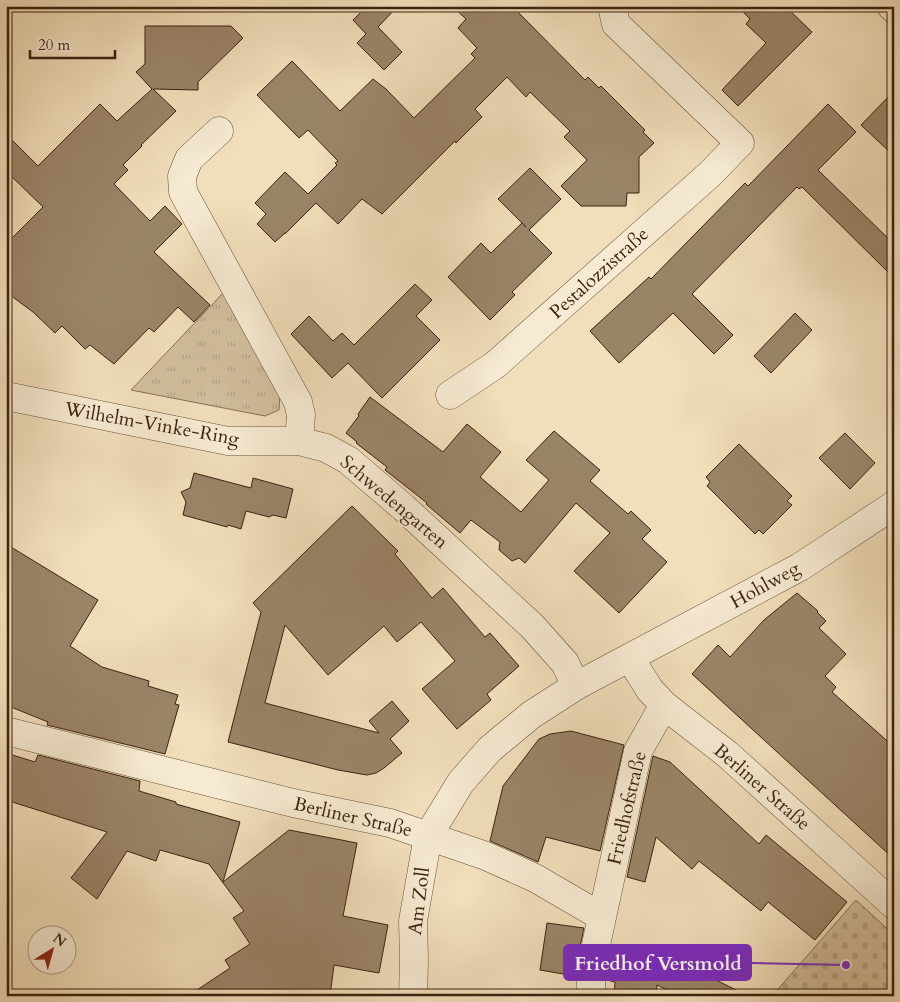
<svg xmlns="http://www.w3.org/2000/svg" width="900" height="1002" font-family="Cardo,serif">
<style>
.grass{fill:url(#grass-tufts);stroke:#867056}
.cemetery{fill:url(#cemetery-stones);stroke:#867056}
.building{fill:#9a8468;stroke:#3b220f}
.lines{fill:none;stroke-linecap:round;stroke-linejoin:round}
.minor-casing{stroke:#68513a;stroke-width:29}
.major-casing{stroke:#3b220f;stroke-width:29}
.minor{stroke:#f6ead2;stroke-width:28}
.major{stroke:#f1deba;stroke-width:28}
.labels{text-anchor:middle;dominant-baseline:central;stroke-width:4;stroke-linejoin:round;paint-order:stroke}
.street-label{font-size:19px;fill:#3b220f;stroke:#f6ead2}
.leader{fill:none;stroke:#7b2cbf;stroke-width:2}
.callout-dot{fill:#7b2cbf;stroke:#f6ead2;stroke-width:2}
.callout{fill:#7b2cbf;stroke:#7b2cbf;stroke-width:2}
.callout-label{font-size:20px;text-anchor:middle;font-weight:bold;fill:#fff}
</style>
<defs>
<pattern id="grass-tufts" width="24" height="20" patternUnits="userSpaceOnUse" patternTransform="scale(1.25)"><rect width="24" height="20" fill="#d2be9d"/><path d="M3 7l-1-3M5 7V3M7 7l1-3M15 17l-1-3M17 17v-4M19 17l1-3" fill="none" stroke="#b5a386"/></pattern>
<pattern id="cemetery-stones" width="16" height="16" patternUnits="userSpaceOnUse" patternTransform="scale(1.25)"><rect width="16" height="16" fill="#d2be9d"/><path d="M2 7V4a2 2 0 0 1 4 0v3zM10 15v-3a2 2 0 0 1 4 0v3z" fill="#b5a386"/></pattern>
</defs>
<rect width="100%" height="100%" fill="#f1deba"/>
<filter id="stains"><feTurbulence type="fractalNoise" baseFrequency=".004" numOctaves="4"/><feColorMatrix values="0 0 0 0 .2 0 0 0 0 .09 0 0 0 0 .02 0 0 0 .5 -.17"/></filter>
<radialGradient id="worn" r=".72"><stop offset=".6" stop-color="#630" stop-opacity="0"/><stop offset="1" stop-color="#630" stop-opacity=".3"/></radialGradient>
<path class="grass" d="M225,291L280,393L279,410L265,416L131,390Z"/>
<path class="cemetery" d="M856,900L894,935V996H772Z"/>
<path class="building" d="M367,6H398L378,27L402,52L384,70L357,43L366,34L353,20Z
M452,6H512L585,80L588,77L599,88L601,86L645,130L643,132L654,143L639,157V193H627L626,206H581L561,186L587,160L564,137L570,131L530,92L526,97L507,77L475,109L482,117L456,143L455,141L382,214L362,199L338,224L316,203L285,234V233L275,242L257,224L266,214L255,203L285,172L308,194L337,165L335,163L338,161L308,130L299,138L257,95L292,61L340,111L373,79L386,89L414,118L475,58L471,54L477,48L458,28L466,19Z
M737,6H785L812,32L738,106L722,90L766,43L746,24L750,19Z
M145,26H231L243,38L198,82V90L153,89L176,111L141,145L142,146L123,165L128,170L114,184L150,221L165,206L182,224L154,252L210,305L194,322L178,307L154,332L149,328L114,364L90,345L85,349L62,326L55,333L33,312L6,292V244L43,207L6,171V134L38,166L100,104L117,121L152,89L136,72L145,64Z
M894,91V156L861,125Z
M828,104L856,132L818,170L894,244V278L802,187L799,189L797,187L692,294L733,335L714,354L673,313L619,363L590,331L649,277L651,279L745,183L748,186Z
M530,168L561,199L529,230L552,253L512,292L515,295L490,320L448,277L481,243L491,253L522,223L526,227L498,199Z
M415,284L432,300L416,316L440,340L382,398L348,363L332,378L291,334L309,316L333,341L342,333L354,345Z
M795,313L812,330L771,373L754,356Z
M370,397L443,452L467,424L501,452L480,477L521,512L549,480L526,460L554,431L600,470L590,481L628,514L631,511L651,530L642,539L667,562L619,613L574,571L610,533L576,503L525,563L519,558L512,561L499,550L500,542L471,520L460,533L426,504L427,503L385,470L387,467L356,443L357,442L346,433L358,417L359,416L358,414Z
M845,433L875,463L850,489L819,458Z
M739,444L792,496L787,501L792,505L763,534L759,530L755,534L707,486L710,482L706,477Z
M194,473L251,488L253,478L293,489L286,518L273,515L269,517L246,511L241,529L228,525L227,527L183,515L186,502L181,492L190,488Z
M352,506L398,551L395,554L432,598L443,588L485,637L490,633L519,666L487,694L491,700L457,729L422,689L455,661L421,622L397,642L384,626L328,675L285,625L265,703L379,733L369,721L392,701L409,721L390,739L402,753L384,768L376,773L367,775L338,770L228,742L261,612L253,603Z
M6,544L98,600L70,646L102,667L149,681L148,686L178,695L175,704L179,705L165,754L47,725L48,722L6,705Z
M797,593L818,611L817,612L826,621L819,628L846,654L825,676L836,687L832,692L894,747V859L692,674L718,645L730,657L764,620Z
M571,731L624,745L600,851L546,837L538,862L490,841L503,786L539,739L550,734Z
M6,753L35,762L38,755L140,781L139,791L176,802V804L240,822L223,882L289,830L357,843L343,916L388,925L379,973L334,965L330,996H188L230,968L225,960L250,944L233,918L244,911L209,864L160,850L156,861L127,851L97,899L71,878L107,832L6,800Z
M653,756L670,762L759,844L766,835L847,902L815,940L768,902L761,911L699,861L692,869L656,837L645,882L627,877Z
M547,923L584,928L576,965L575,976L540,970Z
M664,954L748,996H680L657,985L656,996H614L615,982L607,980V970L609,959L659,963Z"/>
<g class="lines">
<defs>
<path id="minor" d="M219,131L189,159L182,176L183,192L298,402L301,415L299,441
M450,395L495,365L710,174L740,143L616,24L612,6
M6,396L228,441H299L326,448L348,460L404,508L532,626L565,663L576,686
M631,657L638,671L650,690L664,705L727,754L894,905
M6,731L293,803L390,823L486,856L535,878L602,917
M413,996L414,960L413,921L428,836L461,782L490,749L531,715L576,686L800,567L894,505
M591,996V968L638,751L664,705"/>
<path id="major" d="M891,6L894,9"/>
</defs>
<use href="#minor" class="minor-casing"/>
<use href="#major" class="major-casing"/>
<use href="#minor" class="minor"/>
<use href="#major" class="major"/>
</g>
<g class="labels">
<g class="street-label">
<text transform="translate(599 273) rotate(-42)">Pestalozzistraße</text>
<text transform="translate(152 424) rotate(10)">Wilhelm-Vinke-Ring</text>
<text transform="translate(394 502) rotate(40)">Schwedengarten</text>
<text transform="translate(765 585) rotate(-29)">Hohlweg</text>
<text transform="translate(762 787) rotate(41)">Berliner Straße</text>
<text transform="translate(627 808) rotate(-77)">Friedhofstraße</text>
<text transform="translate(353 817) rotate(13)">Berliner Straße</text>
<text transform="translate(419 901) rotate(-83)">Am Zoll</text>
</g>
</g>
<path class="leader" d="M846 965L751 963"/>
<circle class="callout-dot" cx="846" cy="965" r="5"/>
<rect class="callout" x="564" y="945" width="187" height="35" rx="5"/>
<g class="callout-label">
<text x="658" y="970">Friedhof Versmold</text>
</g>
<rect width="900" height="1002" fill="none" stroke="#f1deba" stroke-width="25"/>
<rect x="8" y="8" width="885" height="987" fill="none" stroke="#3b220f" stroke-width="2.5"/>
<rect x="12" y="12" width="875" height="977" fill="none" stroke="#3b220f"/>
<g transform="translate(52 950) rotate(37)"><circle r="24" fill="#f6ead2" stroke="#ab9a84"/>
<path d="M0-4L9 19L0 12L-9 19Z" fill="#8f2418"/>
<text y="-8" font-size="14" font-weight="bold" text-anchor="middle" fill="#3b220f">N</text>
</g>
<path d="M30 50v8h85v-8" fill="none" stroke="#3b220f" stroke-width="2.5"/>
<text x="38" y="50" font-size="15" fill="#3b220f" stroke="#f6ead2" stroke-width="4" paint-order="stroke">20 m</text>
<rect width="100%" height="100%" filter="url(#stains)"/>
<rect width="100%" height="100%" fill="url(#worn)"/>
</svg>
